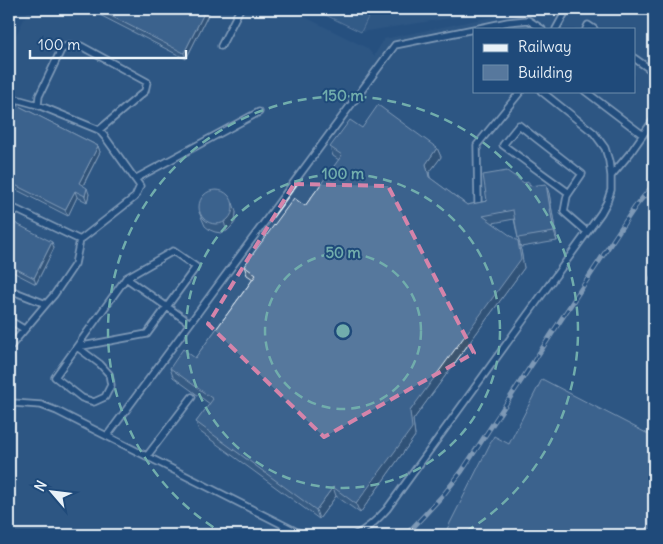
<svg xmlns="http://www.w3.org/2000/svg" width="663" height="544" font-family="Delius,sans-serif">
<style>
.built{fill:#355d88;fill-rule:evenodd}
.green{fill:#436891;stroke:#96acc4}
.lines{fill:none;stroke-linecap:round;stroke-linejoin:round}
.lane-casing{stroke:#e8f1f8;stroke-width:9}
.lane{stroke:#1f4a7a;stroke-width:5.5}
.rail-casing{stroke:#e8f1f8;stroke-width:5}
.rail{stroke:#1f4a7a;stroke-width:3;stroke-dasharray:9;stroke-linecap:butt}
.wall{fill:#4b6787;stroke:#e8f1f8}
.shaded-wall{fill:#3d546e;stroke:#e8f1f8}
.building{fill:#57789d;stroke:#e8f1f8}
.marked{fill:none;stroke:#d584aa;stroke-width:4;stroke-dasharray:10 6;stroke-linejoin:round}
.ring{fill:none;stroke:#71adac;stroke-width:2.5;stroke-dasharray:9 6}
.centre{fill:#71adac;stroke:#1f4a7a;stroke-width:2.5}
.ring-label{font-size:15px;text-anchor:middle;font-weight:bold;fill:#71adac;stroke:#1f4a7a;stroke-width:4;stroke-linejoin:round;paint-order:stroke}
</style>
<rect width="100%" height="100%" fill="#27517f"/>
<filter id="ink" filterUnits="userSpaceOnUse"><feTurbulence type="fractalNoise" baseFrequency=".02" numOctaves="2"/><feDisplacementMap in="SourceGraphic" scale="10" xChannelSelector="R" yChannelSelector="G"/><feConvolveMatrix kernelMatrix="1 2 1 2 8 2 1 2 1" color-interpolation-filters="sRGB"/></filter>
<g filter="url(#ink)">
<path class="built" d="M29,9H289L367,48L374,56L384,39L521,11L541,14L545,9H654V535H9V49ZM474,29H634V91H474Z
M372,9H543L542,10H521L470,15L361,32Z"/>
<path class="green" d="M313,9H372L361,32Z"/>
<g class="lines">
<defs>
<path id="lane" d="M475,29L508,22L528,20L542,29
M556,29L567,9
M586,29L588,25L594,29
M221,46L240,9
M634,58L654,72
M585,91L643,135
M9,97L38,105L99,130L105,137L140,186L135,197L80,240L75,264L54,295L46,304L9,348
M38,105L39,96L61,50L68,45L81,46L147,82L145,91L99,130
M611,176L631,152L654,119
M135,179L259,112
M569,193L503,145L519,125L582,174L567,196L564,212L587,232
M478,204L477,145L521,91
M9,206L80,240
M654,278V280
M9,292L10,290L46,304
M9,320L24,329
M77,347L100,364L109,374L111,385L105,397L94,402L82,398L55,377L126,278L190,323
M77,347L147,334L196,267L173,251L126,278
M9,405L13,403L41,405L57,411L303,535
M107,436L395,45L474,29
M147,456L192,397
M355,535C368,529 377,520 387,509L601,213L607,202L611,190V176L609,161L605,148L594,133L541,91"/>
</defs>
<use href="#lane" class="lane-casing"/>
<use href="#lane" class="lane"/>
<defs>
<path id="rail" d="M406,535L444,494L462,471L619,231L635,207L654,184"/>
</defs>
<use href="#rail" class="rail-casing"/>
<use href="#rail" class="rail"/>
</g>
<path class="wall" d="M88,9H207L209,13L186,59Z
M9,101L98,146L100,152L83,186L89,194L87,202L77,197L68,216L9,186Z
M362,128L437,148L441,157L429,173L430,178L467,205L487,201L524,183L530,186L549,193L557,241L521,247L518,238L514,219L493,223L521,250L524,268L413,420L415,436L360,513L336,496L319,519L199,431L196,422L210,404L173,377L170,368L195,358L253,279L247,275L244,266L305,206L339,160L333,156L330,147Z
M199,212H236L235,222L231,227L227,231L221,233L215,232L210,230L205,226Z
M9,220L54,248L36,284L9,270Z"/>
<path class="shaded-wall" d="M206,9H207L209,13L186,59L184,53Z
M98,146L100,152L81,189L79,183Z
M437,148L441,157L429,173L432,185L429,177L426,164Z
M546,184L549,193L557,241L554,232Z
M87,188L89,194L87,202L85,196Z
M75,191L77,197L68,216L65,210Z
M233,203L236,212L235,222L231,227L227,231L224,222Z
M518,241L521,250L524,268L413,420L415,436L360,513L356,504L410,411Z
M52,242L54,248L36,284L34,278Z
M333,487L336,496L319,519L316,510Z"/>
<path class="building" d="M97,9H206L184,53Z
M9,101L98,146L79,183L87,188L85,196L75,191L65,210L9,182Z
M378,105L437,148L426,164L429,177L467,205L487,201L483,175L507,171L524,183L529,182V186L546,184L554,232L518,238L513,210L483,216L518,241L521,259L410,411L412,428L356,504L333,487L316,510L196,422L213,399L170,368L183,349L195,358L256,275L244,266L294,198L305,206L342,155L330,147L350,120L362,128Z
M199 207a17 17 0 1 1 34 0a17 17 0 1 1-34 0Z
M9,220L52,242L34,278L9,265Z
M542,379L654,437V535H444L494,436L509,444Z"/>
</g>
<path d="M0 0H663V544H0ZM294,184L388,186L474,353L324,437L208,324Z" fill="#27517f" fill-opacity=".55" fill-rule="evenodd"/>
<path class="marked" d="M294,184L388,186L474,353L324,437L208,324Z"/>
<g class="ring">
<circle cx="343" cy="331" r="78"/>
<circle cx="343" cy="331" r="157"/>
<path d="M226 535A235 235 0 1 1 460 535"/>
</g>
<circle cx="343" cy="331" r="8" class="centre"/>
<g class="ring-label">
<text x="343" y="101">150 m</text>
<text x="343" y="179">100 m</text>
<text x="343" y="258">50 m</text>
</g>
<rect width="663" height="544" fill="none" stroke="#1f4a7a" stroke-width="30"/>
<rect x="15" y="15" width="633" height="514" fill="none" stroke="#e8f1f8" stroke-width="2" filter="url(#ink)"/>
<rect x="473" y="28" width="162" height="65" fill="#1f4a7a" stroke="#6f8dac"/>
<rect x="483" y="44" width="25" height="8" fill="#e8f1f8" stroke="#6f8dac"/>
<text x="518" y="52" font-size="15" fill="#e8f1f8">Railway</text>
<rect x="483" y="65" width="25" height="15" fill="#57789d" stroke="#6f8dac"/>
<text x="518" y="78" font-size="15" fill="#e8f1f8">Building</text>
<g transform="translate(52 492) rotate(298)" stroke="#1f4a7a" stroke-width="4" paint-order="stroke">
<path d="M0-4L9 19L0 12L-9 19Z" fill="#e8f1f8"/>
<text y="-8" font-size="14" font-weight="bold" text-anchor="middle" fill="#e8f1f8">N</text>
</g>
<path d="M30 50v8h156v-8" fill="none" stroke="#e8f1f8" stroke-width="2.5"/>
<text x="38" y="50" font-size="15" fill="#e8f1f8" stroke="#1f4a7a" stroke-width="4" paint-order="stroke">100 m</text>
</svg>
